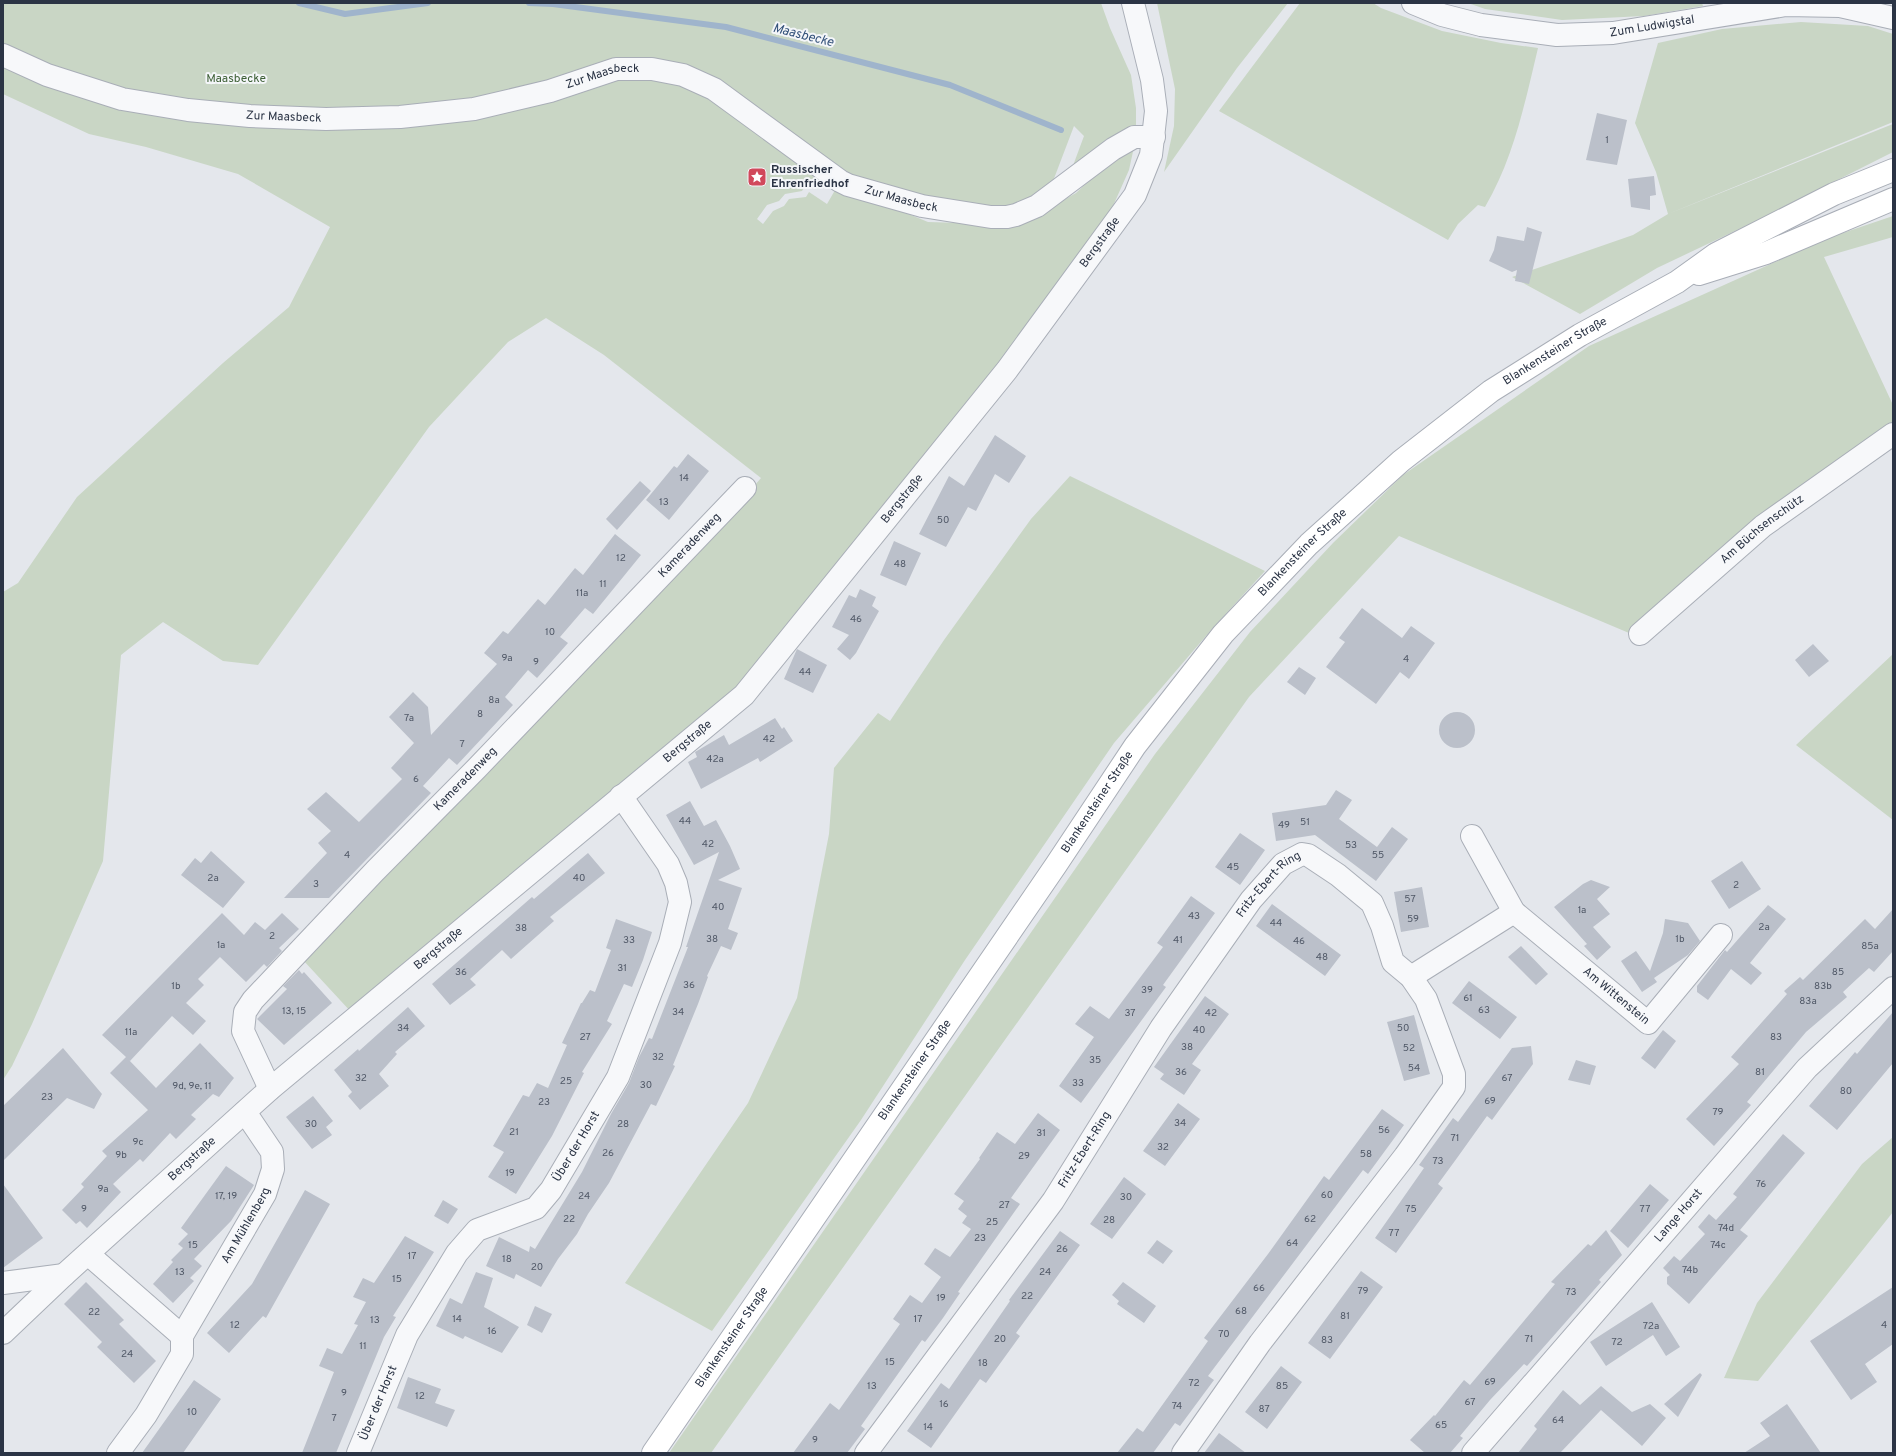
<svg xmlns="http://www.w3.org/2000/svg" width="1896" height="1456" font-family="Overpass,sans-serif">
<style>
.green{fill:#c9d6c5}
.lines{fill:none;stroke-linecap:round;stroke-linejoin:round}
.stream{stroke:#9fb4cc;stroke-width:6}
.building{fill:#bbc0ca}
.minor-casing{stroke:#a9aeb7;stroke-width:24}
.tertiary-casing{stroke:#a9aeb7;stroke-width:24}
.secondary-casing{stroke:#a9aeb7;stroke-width:24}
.minor{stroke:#f7f8fa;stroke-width:22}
.tertiary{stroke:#f7f8fa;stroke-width:22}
.secondary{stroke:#fff;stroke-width:22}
.labels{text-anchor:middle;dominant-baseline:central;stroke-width:4;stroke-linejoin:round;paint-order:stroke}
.number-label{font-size:10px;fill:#4f5766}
.street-label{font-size:12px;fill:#2b3445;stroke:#f4f6f9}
.park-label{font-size:12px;fill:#3f6138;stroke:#f4f6f9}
.poi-label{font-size:12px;font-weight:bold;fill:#2b3445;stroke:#f4f6f9;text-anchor:start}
.water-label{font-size:13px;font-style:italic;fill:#34527a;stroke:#f4f6f9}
</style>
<rect width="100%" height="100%" fill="#e4e7ec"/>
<path class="green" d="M3,3H1101L1110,28L1131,75L1136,108V133L1120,139L1071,171L1084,136L1074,126L1050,189L1030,204L1007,211L922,200L872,187L845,175L711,81L682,67L651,62H621L546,85L469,104L401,113L334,115L304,114L305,124L339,126L446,118L549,96L612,75L647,72L678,80L712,95L826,177L820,187L809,180L802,191L785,194L779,201L767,205L757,219L763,224L773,211L784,206L789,199L806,197L809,192L827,204L838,185L928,222L994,224L1012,221L1028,216L1040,209L1048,208L1058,203L1076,193L1092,178L1104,162L1119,152L1134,147L1129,170L1113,206L1062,278L997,367L853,543L735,694L352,1013L303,960L718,528L761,478L604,355L546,318L508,342L429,427L258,665L223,661L163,622L121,655L103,861L32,1024L12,1066L3,1080V592L18,583L77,497L223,363L289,307L330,227L238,174L146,147L89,134L3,94Z
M1157,3H1288L1237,68L1164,172L1174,126L1175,89Z
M1300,3H1373L1381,8L1442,31L1501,43L1538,48C1525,102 1514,158 1485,207L1478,205L1458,224L1448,240L1219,111Z
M1468,3H1702L1703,6L1644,16L1562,20L1485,9Z
M1801,22L1868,26L1893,34V122L1668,214L1656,172L1635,123L1658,43L1722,29Z
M1893,124V152L1756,221L1657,268L1580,314L1512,277L1633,235L1668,214Z
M1893,216V237L1824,257L1893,405V428L1754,523L1629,633L1399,536L1249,697L711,1453H669L1155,754L1250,632L1333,543L1403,475L1589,346L1828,238Z
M1070,476L1265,571L1212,629L1114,743L965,960L861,1120L712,1331L625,1283L748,1103L797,998L829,834L834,768L878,713L890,721L944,640L1031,519Z
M1893,654V820L1796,745Z
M1893,1137V1212L1758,1381L1724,1378L1757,1303L1862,1164Z"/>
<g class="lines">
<path class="stream" d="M299,3L345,14L428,3
M529,3L553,4L726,27L950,85L1061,130"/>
</g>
<path class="building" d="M1597,113L1627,120L1617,165L1586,160Z
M1654,176L1656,195L1650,196V210L1631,207L1628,179Z
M1527,227L1542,232L1529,284L1515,281L1517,270L1512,272L1489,261L1494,250L1497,236L1524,241Z
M995,435L1026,456L1009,483L995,474L976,511L968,507L946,547L919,534L949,476L964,486Z
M688,454L709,471L669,520L646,500L674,466L677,468Z
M640,481L651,491L617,530L606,519Z
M615,534L641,555L593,614L585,608L560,637L568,643L537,678L528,670L505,697L513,705L457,765L449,758L423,786L431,793L329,898H284L327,853L318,843L331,831L307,809L326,792L359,822L402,779L391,768L414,743L389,717L413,692L428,707L431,735L497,664L484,653L503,631L508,634L538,599L545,605L575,568L583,575Z
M894,541L921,553L906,586L880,575Z
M860,589L876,597L872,606L879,611L856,653L850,660L837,649L849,635L832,627L849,595L856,598Z
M1362,608L1402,638L1411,626L1435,643L1409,679L1400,672L1376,704L1326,667L1345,642L1339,638Z
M1813,644L1829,661L1809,677L1795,660Z
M797,649L827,665L813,693L784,679Z
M1299,667L1316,678L1305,695L1287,682Z
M1439 730a18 18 0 1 1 36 0a18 18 0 1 1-36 0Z
M775,718L782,729L784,727L793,741L760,762L758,758L701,789L688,762L697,757L695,752L724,735L729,745Z
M1336,790L1352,800L1339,819L1377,847L1392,827L1408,839L1376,881L1315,835L1276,841L1272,813L1326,805Z
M690,801L704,826L716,820L730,846L740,869L718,880L742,888L728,929L738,933L731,950L721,946L707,976L708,977L698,1004L673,1065L675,1066L656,1106L651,1104L609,1183L588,1214L577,1234L558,1259L541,1287L516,1274L514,1279L486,1266L499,1237L529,1252L530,1246L535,1249L582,1172L611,1114L629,1083L639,1057L649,1038L652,1039L688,947H686L719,852L694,865L666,815Z
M1240,833L1265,850L1240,885L1215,867Z
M211,851L245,882L223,908L181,875L195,858L201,863Z
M588,853L605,873L550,917L554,921L511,959L502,950L470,979L476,985L450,1005L432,984L532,897L534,899Z
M1742,861L1761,889L1729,909L1711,881Z
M1591,880L1610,887L1597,899L1610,914L1593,927L1611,947L1597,960L1584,946L1587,944L1554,907L1583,884Z
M1422,887L1429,927L1401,932L1394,892Z
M1191,896L1215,913L1163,985L1166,987L1081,1103L1059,1086L1094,1037L1075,1024L1090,1006L1109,1019L1163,947L1157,943Z
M1272,904L1341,955L1325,976L1256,926Z
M1768,905L1786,919L1750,963L1762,973L1751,985L1731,969L1708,1000L1697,992V986L1725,950L1727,952Z
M1893,909V951L1874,972L1869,968L1858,978L1843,992L1847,997L1806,1032L1747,1102L1751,1105L1714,1146L1686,1119L1739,1064L1731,1057L1787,994L1784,991L1800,977L1803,980L1865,919L1875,929Z
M222,913L244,935L255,922L265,930L282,913L299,929L279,948L282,951L267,967L264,964L246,982L220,957L198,979L204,985L186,1003L206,1021L193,1035L172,1016L130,1061L128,1059L156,1088L200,1043L234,1078L219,1097L213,1094L191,1115L196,1119L176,1139L170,1133L143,1162L140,1159L113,1184L121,1192L87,1228L80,1221L76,1224L62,1210L84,1187L81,1184L107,1156L102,1151L148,1110L110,1073L126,1057L102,1035Z
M616,919L652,932L643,960L632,987L624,984L607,1021L612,1024L582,1072L584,1073L552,1136L516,1194L488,1177L504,1152L493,1146L523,1095L529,1097L537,1083L548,1088L567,1045L562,1043L581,1003H582L590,990L595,992L611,950L606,948Z
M1665,919L1688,923L1700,941L1688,955L1654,978L1657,982L1642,992L1621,961L1636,951L1650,971L1663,933Z
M1521,946L1548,974L1536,985L1508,957Z
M299,970L302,974L304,972L332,1003L284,1045L257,1019L287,989L283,986Z
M1469,981L1517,1017L1500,1039L1452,1003Z
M1205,996L1229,1014L1192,1064L1201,1070L1184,1095L1160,1079L1164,1074L1154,1067Z
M408,1007L425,1026L395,1052L397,1054L379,1074L389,1086L360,1110L348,1096L352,1092L334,1070L358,1049L359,1051Z
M1893,1012V1063L1837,1130L1809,1106L1855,1052L1857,1054Z
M1414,1015L1430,1074L1404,1081L1387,1022Z
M1663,1030L1676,1041L1655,1069L1641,1058Z
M1531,1046L1533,1064L1492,1120L1487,1116L1457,1158L1438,1184L1443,1188L1396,1253L1375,1238L1424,1168L1419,1165L1453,1118L1458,1122L1512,1048Z
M63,1048L102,1094L94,1109L67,1098L3,1161V1106Z
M1576,1060L1596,1066L1590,1085L1568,1080Z
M313,1096L333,1121L326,1127L332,1135L312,1149L286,1117Z
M1178,1103L1200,1119L1165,1166L1143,1151Z
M1382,1109L1404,1125L1368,1174L1363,1170L1208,1376L1214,1380L1180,1426L1175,1423L1153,1453H1117L1137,1428L1143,1432L1208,1341L1204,1338L1268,1254L1324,1176L1329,1180Z
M1038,1113L1060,1130L1011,1198L1020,1204L958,1292L960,1293L943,1318L925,1342L922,1340L861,1426L865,1429L847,1453H793L830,1403L839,1410L900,1324L893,1319L910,1295L922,1303L941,1277L924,1264L935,1248L950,1257L971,1229L962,1223L967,1216L958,1209L964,1201L954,1194L980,1159L979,1158L997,1132L1015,1144Z
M1783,1134L1805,1153L1740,1230L1748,1236L1689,1304L1667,1284V1277L1670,1275L1663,1268L1674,1256L1680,1261L1705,1234L1698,1227L1709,1214L1716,1220L1737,1197L1733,1194Z
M226,1166L254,1185L231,1221L194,1259L202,1266L190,1278L194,1281L173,1303L153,1284L173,1262L171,1260L183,1248L178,1244L188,1234L181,1228Z
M1124,1177L1146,1194L1112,1239L1090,1224Z
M3,1184L43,1238L3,1268Z
M1650,1184L1669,1200L1628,1248L1610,1231Z
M305,1190L330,1204L266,1318L263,1316L229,1353L207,1333L252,1284Z
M443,1200L458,1209L448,1224L434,1216Z
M1606,1230L1622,1255L1599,1280L1601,1282L1527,1366L1524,1364L1490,1400L1460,1436L1463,1438L1450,1453H1425L1410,1440L1434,1415L1435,1416L1464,1380L1470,1385L1555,1284L1551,1282L1588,1244L1591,1246Z
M1060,1231L1080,1245L1016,1333L1020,1336L986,1383L980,1379L931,1448L907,1431L941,1383L949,1389L1010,1301L1009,1300Z
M405,1236L434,1252L393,1316L396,1317L384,1337L336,1453H302L334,1372L319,1366L327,1348L342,1354L358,1325L354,1324L366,1302L353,1297L363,1278L374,1283Z
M1157,1240L1173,1251L1163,1264L1147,1253Z
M1361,1271L1383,1287L1330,1359L1308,1343Z
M476,1272L493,1278L484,1307L519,1327L502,1353L465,1336L463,1339L436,1326L450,1298L462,1304Z
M86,1282L124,1320L119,1324L156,1361L134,1383L97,1347L102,1342L64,1304Z
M1123,1282L1156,1306L1144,1323L1117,1304L1119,1301L1112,1295Z
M1893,1287V1344L1865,1364L1877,1382L1851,1400L1810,1341Z
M1652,1302L1680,1347L1666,1356L1653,1335L1606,1366L1590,1342Z
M535,1306L552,1314L542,1333L527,1325Z
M1281,1366L1302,1382L1267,1429L1245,1412Z
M1700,1373L1702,1375L1678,1417L1664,1404Z
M408,1377L441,1389L435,1403L455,1410L447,1427L397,1408Z
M194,1380L221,1399L183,1453H142Z
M1601,1386L1632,1412L1650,1404L1666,1418L1642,1446L1601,1410L1560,1453H1518L1537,1429L1534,1426L1563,1390L1580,1405Z
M1787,1404L1821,1453H1744L1770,1436L1760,1423Z
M1219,1433L1246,1453H1204Z"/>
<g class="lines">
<defs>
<g id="minor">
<path id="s1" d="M3,55L47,75L122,99L188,110L250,116L326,119L400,117L474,109L550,91L616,69H652L683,75L714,89L840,181L848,185L922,206L991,217H1007L1016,215L1037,206L1113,149L1134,137H1154"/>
<path id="s2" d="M1640,634L1763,526L1893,434"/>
<path id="s3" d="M1472,836L1514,912L1648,1023L1721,935"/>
<path d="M1411,977L1514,912"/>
<path id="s4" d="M270,1089L243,1031L245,1012L253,1000L375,871L477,768L745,488"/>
<path d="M88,1254L182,1336"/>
<path d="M3,1283L64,1275"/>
<path id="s5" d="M3,1333L64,1275L270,1089L744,695L1007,370L1135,195L1151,155L1156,111L1152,80L1133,3"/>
<path id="s6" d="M118,1453L146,1415L182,1354V1336L265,1194L273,1169L272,1152L245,1112"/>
<path id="s7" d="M358,1453L407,1335L457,1253L477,1230L536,1208L551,1190L618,1077L670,943L680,902L676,883L668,864L621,796"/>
<path id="s8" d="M866,1453L1053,1201L1161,1028L1251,900L1283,864L1302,854L1308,855L1338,875L1372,903L1382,926L1393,962L1411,977L1426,999L1454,1074V1087L1405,1156L1260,1343L1183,1453"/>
<path id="s9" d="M1473,1453L1807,1068L1893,988"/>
</g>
<g id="tertiary">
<path id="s10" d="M1413,3L1442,15L1481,25L1557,35L1613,33L1786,5L1840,6L1893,18"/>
</g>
<g id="secondary">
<path d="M1699,274L1766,253L1893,199"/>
<path id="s11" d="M653,1453L1056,865L1135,746L1223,634L1309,544L1401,461L1491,391L1580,335L1677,282L1716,254L1834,194L1893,170"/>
</g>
</defs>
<use href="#minor" class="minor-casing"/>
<use href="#tertiary" class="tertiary-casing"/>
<use href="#secondary" class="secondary-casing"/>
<use href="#minor" class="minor"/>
<use href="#tertiary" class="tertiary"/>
<use href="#secondary" class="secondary"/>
</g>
<defs>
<symbol id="sight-square" viewBox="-11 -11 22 22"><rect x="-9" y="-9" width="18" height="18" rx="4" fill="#d1495b" stroke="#f4f6f9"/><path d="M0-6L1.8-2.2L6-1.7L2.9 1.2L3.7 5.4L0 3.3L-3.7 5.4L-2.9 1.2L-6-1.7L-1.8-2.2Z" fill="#fff"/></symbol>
</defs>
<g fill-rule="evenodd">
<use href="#sight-square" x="746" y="166" width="22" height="22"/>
</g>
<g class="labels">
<g class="number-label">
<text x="1607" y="140">1</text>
<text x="684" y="478">14</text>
<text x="664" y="502">13</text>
<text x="943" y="520">50</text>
<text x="621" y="558">12</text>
<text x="900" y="564">48</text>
<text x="603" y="584">11</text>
<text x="582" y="593">11a</text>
<text x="856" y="619">46</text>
<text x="550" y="632">10</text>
<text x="507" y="658">9a</text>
<text x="1406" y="659">4</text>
<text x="536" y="662">9</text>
<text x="805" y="672">44</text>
<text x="494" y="700">8a</text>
<text x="480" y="714">8</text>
<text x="409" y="718">7a</text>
<text x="769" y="739">42</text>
<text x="462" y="744">7</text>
<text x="715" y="759">42a</text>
<text x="416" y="779">6</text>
<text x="685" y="821">44</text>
<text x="1305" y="822">51</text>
<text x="1284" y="825">49</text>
<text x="708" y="844">42</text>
<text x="1351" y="845">53</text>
<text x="347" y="855">4</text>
<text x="1378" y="855">55</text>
<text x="1233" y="867">45</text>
<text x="213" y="878">2a</text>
<text x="579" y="878">40</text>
<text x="316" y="884">3</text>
<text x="1736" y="885">2</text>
<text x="1410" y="899">57</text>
<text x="718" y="907">40</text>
<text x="1582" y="910">1a</text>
<text x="1194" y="916">43</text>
<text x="1413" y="919">59</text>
<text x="1276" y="923">44</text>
<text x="1764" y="927">2a</text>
<text x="521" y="928">38</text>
<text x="272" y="936">2</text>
<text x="712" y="939">38</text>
<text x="1680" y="939">1b</text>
<text x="629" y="940">33</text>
<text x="1178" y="940">41</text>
<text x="1299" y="941">46</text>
<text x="221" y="945">1a</text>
<text x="1870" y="946">85a</text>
<text x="1322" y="957">48</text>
<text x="622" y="968">31</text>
<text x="461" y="972">36</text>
<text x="1838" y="972">85</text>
<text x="689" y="985">36</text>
<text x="176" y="986">1b</text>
<text x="1823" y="986">83b</text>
<text x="1147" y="990">39</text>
<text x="1468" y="998">61</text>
<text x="1808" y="1001">83a</text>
<text x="1484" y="1010">63</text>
<text x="294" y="1011">13, 15</text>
<text x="678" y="1012">34</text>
<text x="1130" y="1013">37</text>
<text x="1211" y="1013">42</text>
<text x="403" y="1028">34</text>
<text x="1403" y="1028">50</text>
<text x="1199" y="1030">40</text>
<text x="131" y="1032">11a</text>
<text x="585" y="1037">27</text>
<text x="1776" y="1037">83</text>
<text x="1187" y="1047">38</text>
<text x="1409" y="1048">52</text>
<text x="658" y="1057">32</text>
<text x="1095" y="1060">35</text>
<text x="1414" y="1068">54</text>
<text x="1181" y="1072">36</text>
<text x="1760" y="1072">81</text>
<text x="361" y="1078">32</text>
<text x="1507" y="1078">67</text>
<text x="566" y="1081">25</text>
<text x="1078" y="1083">33</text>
<text x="646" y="1085">30</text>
<text x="192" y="1086">9d, 9e, 11</text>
<text x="1846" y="1091">80</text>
<text x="47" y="1097">23</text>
<text x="1490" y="1101">69</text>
<text x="544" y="1102">23</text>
<text x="1718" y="1112">79</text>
<text x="1180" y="1123">34</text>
<text x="311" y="1124">30</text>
<text x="623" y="1124">28</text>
<text x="1384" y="1130">56</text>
<text x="514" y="1132">21</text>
<text x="1041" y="1133">31</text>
<text x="1455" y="1138">71</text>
<text x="138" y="1142">9c</text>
<text x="1163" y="1147">32</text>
<text x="608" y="1153">26</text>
<text x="1366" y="1154">58</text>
<text x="121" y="1155">9b</text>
<text x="1024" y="1156">29</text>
<text x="1438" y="1161">73</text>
<text x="510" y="1173">19</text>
<text x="1761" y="1184">76</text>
<text x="103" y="1189">9a</text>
<text x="1327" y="1195">60</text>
<text x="226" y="1196">17, 19</text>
<text x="584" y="1196">24</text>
<text x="1126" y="1197">30</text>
<text x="1004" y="1205">27</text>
<text x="84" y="1209">9</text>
<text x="1411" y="1209">75</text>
<text x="1645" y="1209">77</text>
<text x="569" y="1219">22</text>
<text x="1310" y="1219">62</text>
<text x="1109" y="1220">28</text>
<text x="992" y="1222">25</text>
<text x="1726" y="1228">74d</text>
<text x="1394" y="1233">77</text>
<text x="980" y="1238">23</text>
<text x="1292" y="1243">64</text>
<text x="193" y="1245">15</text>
<text x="1718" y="1245">74c</text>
<text x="1062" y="1249">26</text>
<text x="412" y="1256">17</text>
<text x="507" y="1259">18</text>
<text x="537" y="1267">20</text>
<text x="1690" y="1270">74b</text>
<text x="180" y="1272">13</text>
<text x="1045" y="1272">24</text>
<text x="397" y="1279">15</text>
<text x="1259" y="1288">66</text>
<text x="1363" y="1291">79</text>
<text x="1571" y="1292">73</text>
<text x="1027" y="1296">22</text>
<text x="941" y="1298">19</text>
<text x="1241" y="1311">68</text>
<text x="94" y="1312">22</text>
<text x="1345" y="1316">81</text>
<text x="457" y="1319">14</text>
<text x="918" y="1319">17</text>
<text x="375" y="1320">13</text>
<text x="235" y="1325">12</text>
<text x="1884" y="1325">4</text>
<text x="1651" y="1326">72a</text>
<text x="492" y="1331">16</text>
<text x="1224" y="1334">70</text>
<text x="1000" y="1339">20</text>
<text x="1529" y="1339">71</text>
<text x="1327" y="1340">83</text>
<text x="1617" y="1342">72</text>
<text x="363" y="1346">11</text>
<text x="127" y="1354">24</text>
<text x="890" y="1362">15</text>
<text x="983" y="1363">18</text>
<text x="1490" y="1382">69</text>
<text x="1194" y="1383">72</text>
<text x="872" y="1386">13</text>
<text x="1282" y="1386">85</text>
<text x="344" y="1393">9</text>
<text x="420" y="1396">12</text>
<text x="1470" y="1402">67</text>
<text x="944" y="1404">16</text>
<text x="1177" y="1406">74</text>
<text x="1264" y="1409">87</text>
<text x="192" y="1412">10</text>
<text x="334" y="1418">7</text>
<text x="1558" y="1420">64</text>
<text x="1441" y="1425">65</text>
<text x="928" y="1427">14</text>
<text x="815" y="1440">9</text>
</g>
<g class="street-label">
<text stroke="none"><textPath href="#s10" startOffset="244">Zum Ludwigstal</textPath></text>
<text stroke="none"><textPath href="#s1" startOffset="614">Zur Maasbeck</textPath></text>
<text stroke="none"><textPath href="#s1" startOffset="290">Zur Maasbeck</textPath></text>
<text stroke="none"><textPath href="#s1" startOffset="950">Zur Maasbeck</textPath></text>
<text stroke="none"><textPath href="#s5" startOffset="1554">Bergstraße</textPath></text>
<text stroke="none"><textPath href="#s11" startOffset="1436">Blankensteiner Straße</textPath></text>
<text stroke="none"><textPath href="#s5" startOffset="1230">Bergstraße</textPath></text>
<text stroke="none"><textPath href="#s2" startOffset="161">Am Büchsenschütz</textPath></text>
<text stroke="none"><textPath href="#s4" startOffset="728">Kameradenweg</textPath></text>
<text stroke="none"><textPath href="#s11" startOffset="1112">Blankensteiner Straße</textPath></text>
<text stroke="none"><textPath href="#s5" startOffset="905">Bergstraße</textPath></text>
<text stroke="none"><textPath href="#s4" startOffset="404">Kameradenweg</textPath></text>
<text stroke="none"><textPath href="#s11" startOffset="788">Blankensteiner Straße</textPath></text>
<text stroke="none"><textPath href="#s8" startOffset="698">Fritz-Ebert-Ring</textPath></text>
<text stroke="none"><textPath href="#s5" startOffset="581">Bergstraße</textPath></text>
<text stroke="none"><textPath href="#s3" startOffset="219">Am Wittenstein</textPath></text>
<text stroke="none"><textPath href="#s11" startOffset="464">Blankensteiner Straße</textPath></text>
<text stroke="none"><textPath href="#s7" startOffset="391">Über der Horst</textPath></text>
<text stroke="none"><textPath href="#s8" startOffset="374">Fritz-Ebert-Ring</textPath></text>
<text stroke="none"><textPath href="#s5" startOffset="257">Bergstraße</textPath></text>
<text stroke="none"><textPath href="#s9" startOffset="314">Lange Horst</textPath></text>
<text stroke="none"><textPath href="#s6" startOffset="264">Am Mühlenberg</textPath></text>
<text stroke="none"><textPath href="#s11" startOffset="140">Blankensteiner Straße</textPath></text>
<text stroke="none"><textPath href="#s7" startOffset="54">Über der Horst</textPath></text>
</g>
<g class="park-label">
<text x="236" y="79">Maasbecke</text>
</g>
<g class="poi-label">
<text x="771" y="170">Russischer<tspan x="771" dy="14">Ehrenfriedhof</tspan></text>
</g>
<g class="water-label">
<text transform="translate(803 36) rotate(14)">Maasbecke</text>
</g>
</g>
<rect width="1896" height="1456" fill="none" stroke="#2b3445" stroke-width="8"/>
</svg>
